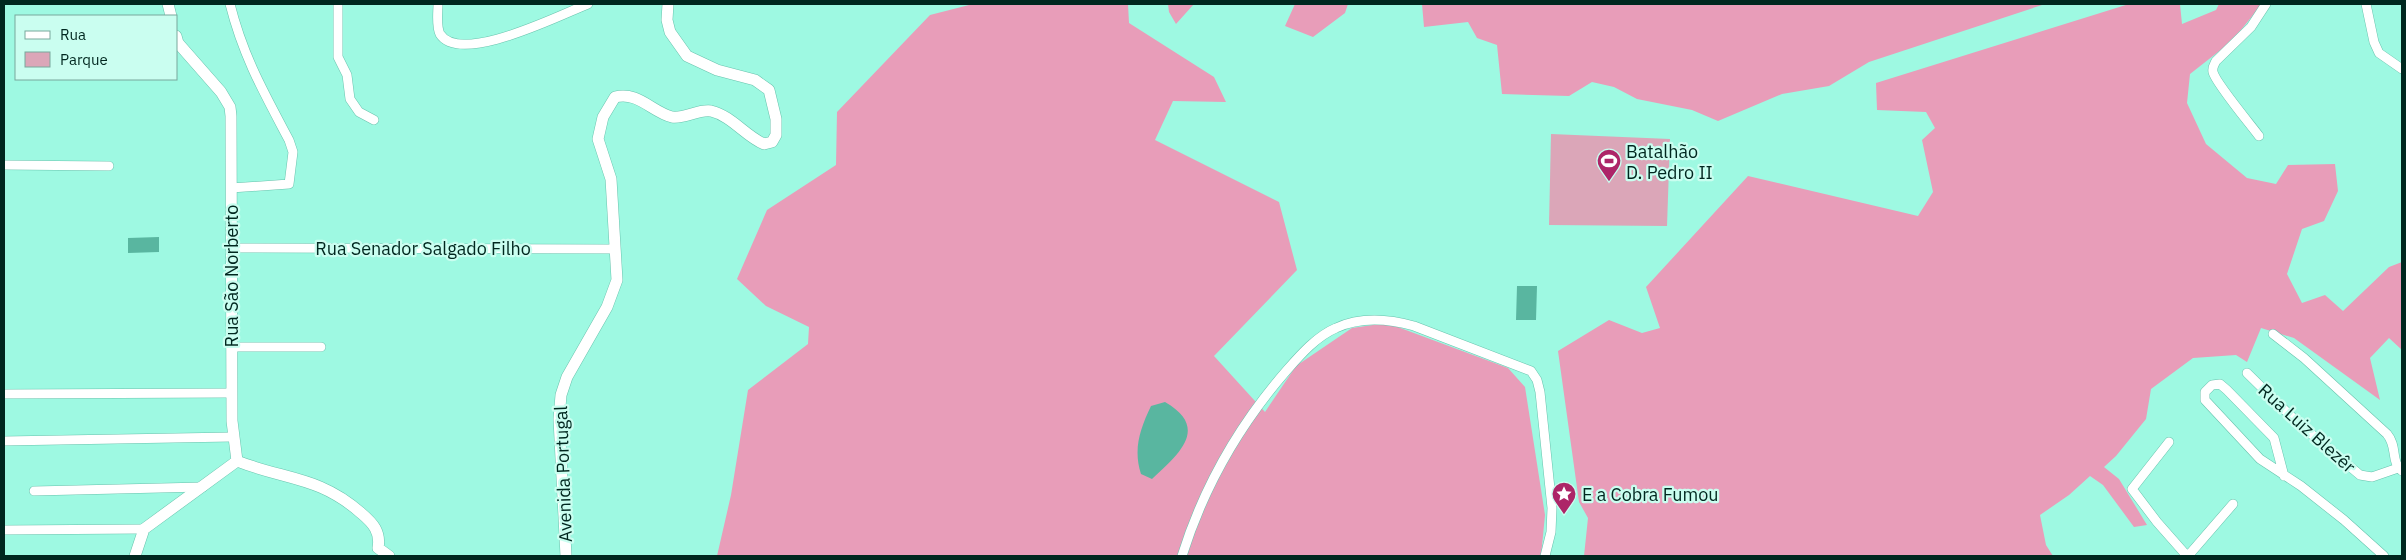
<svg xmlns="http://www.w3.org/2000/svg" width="2406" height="560" font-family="'IBM Plex Sans',sans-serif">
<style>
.green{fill:#dba6b8}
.forest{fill:#e89db9}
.water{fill:#59b6a0}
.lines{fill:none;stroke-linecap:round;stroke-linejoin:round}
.minor-casing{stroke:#68c3ad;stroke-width:10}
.tertiary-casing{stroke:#68c3ad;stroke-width:12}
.minor{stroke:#fff;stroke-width:9}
.tertiary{stroke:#fff;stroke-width:11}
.labels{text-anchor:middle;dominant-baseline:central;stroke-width:4.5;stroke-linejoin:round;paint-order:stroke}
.poi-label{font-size:18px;fill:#00271f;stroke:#cafef0;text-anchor:start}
.street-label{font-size:18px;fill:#00271f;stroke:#cafef0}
</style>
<rect width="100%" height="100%" fill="#9ef9e2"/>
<path class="green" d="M1551,134L1670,139L1667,226L1549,225Z"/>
<path class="forest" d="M973,4H1128L1129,23L1214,77L1226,102L1173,101L1155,140L1279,202L1297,270L1214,356L1265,412L1296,366L1352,328L1387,323L1508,368L1525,387L1545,515L1541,556H717L731,495L748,390L808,344L809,327L766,306L737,279L767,210L836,165L837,112L930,15Z
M1168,4H1194L1176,24L1169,12Z
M1295,4H1348L1345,13L1313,37L1285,26Z
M1422,4H2045L1869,62L1829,86L1782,94L1718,121L1692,110L1637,99L1614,87L1592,82L1569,96L1502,94L1497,45L1477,38L1468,22L1424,27Z
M2129,4H2180L2182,24L2216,10L2219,4H2262L2232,41L2190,74L2187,103L2206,144L2247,178L2276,184L2288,165L2335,164L2338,191L2324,221L2302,229L2287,274L2302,303L2325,295L2343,311L2389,267L2402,262V350L2389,338L2370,358L2380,400L2294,338L2261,328L2247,362L2236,355L2193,358L2151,389L2146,419L2116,456L2104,467L2119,479L2147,525L2134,527L2103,485L2090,476L2069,495L2040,515L2046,545L2053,556H1584L1588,518L1579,502L1558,351L1609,320L1642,333L1660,328L1646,287L1748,176L1918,216L1933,192L1922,140L1935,128L1926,112L1877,110L1876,83Z"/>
<path class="water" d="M159,237V252L128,253V238Z
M1517,286H1537L1536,320H1516Z
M1165,402C1210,428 1179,454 1152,479L1141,474C1133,449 1140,429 1151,406Z"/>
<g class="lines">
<defs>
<path id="minor" d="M230,4C243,56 264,93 289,140L293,152L289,184L231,188
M338,4V57L347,75L350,99L359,112L374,120
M438,4C438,13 436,26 440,34C460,66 562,14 588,4
M2366,4L2374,42L2379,53L2402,69
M2259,136C2250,124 2215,82 2213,72C2212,67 2214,65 2216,61L2251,27L2266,4
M4,165L109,166
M231,248L614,249
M2273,334L2304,358L2387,434C2398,447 2390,461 2402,471
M231,347H321
M2247,373L2297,422L2360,475L2372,477L2398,468
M4,394L232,393
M4,441L232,437
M2169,442L2132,489L2157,522L2187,556
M2284,476L2274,438L2227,390L2220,384L2212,385L2205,392V400L2260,459L2301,486L2344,520L2384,556
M34,491L203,487
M4,530L144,529
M1182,556C1204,486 1239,425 1287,370C1301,354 1317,336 1336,328C1360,317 1389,319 1414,326L1531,371L1537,380L1540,392L1552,508L1551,532L1545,556
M2188,556L2233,504"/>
<path id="tertiary" d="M168,4L171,16
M176,36L178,43L221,92L230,107L231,116L232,421L237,461
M237,461C285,480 319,476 361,513C373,523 381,532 378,548L389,556
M135,556L144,529L237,461
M566,556L559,419L561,395L567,377L607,307L617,280L611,179L598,139L603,117L615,97C638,91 652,112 672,117C685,119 698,109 711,111C732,116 745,136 764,144L772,142L776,135V119L769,90L755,80L717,70L687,56L670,32L667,20L668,4"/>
</defs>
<use href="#minor" class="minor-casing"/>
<use href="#tertiary" class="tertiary-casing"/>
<use href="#minor" class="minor"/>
<use href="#tertiary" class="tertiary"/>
</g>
<defs>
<symbol id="stadium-pin" viewBox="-11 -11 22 30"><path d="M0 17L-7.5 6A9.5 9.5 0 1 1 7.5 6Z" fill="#ad2568" stroke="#cafef0"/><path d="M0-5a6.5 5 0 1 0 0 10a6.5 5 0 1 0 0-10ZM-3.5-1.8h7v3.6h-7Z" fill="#fff"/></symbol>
<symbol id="sight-pin" viewBox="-11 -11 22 30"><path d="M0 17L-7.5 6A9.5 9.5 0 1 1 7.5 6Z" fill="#ad2568" stroke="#cafef0"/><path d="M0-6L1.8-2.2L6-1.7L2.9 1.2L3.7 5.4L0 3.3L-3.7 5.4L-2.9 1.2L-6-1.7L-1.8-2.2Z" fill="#fff"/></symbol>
</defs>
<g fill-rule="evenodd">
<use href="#stadium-pin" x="1595" y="147" width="28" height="38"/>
<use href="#sight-pin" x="1550" y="480" width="28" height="38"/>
</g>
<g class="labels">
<g class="poi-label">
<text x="1626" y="151">Batalhão<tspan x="1626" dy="21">D. Pedro II</tspan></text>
<text x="1582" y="494">E a Cobra Fumou</text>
</g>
<g class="street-label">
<text x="423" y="248">Rua Senador Salgado Filho</text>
<text transform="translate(231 276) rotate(-90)">Rua São Norberto</text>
<text transform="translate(2307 428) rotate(42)">Rua Luiz Blezêr</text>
<text transform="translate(563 474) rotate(-92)">Avenida Portugal</text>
</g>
</g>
<rect width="2406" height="560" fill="none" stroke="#00271f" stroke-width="10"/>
<rect x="15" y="15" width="162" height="65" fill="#cafef0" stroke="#79a89c"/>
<rect x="25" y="31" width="25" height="8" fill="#ffffff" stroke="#79a89c"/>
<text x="60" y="40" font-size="15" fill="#00271f">Rua</text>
<rect x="25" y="52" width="25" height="15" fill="#dba6b8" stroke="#79a89c"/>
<text x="60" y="65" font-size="15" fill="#00271f">Parque</text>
</svg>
